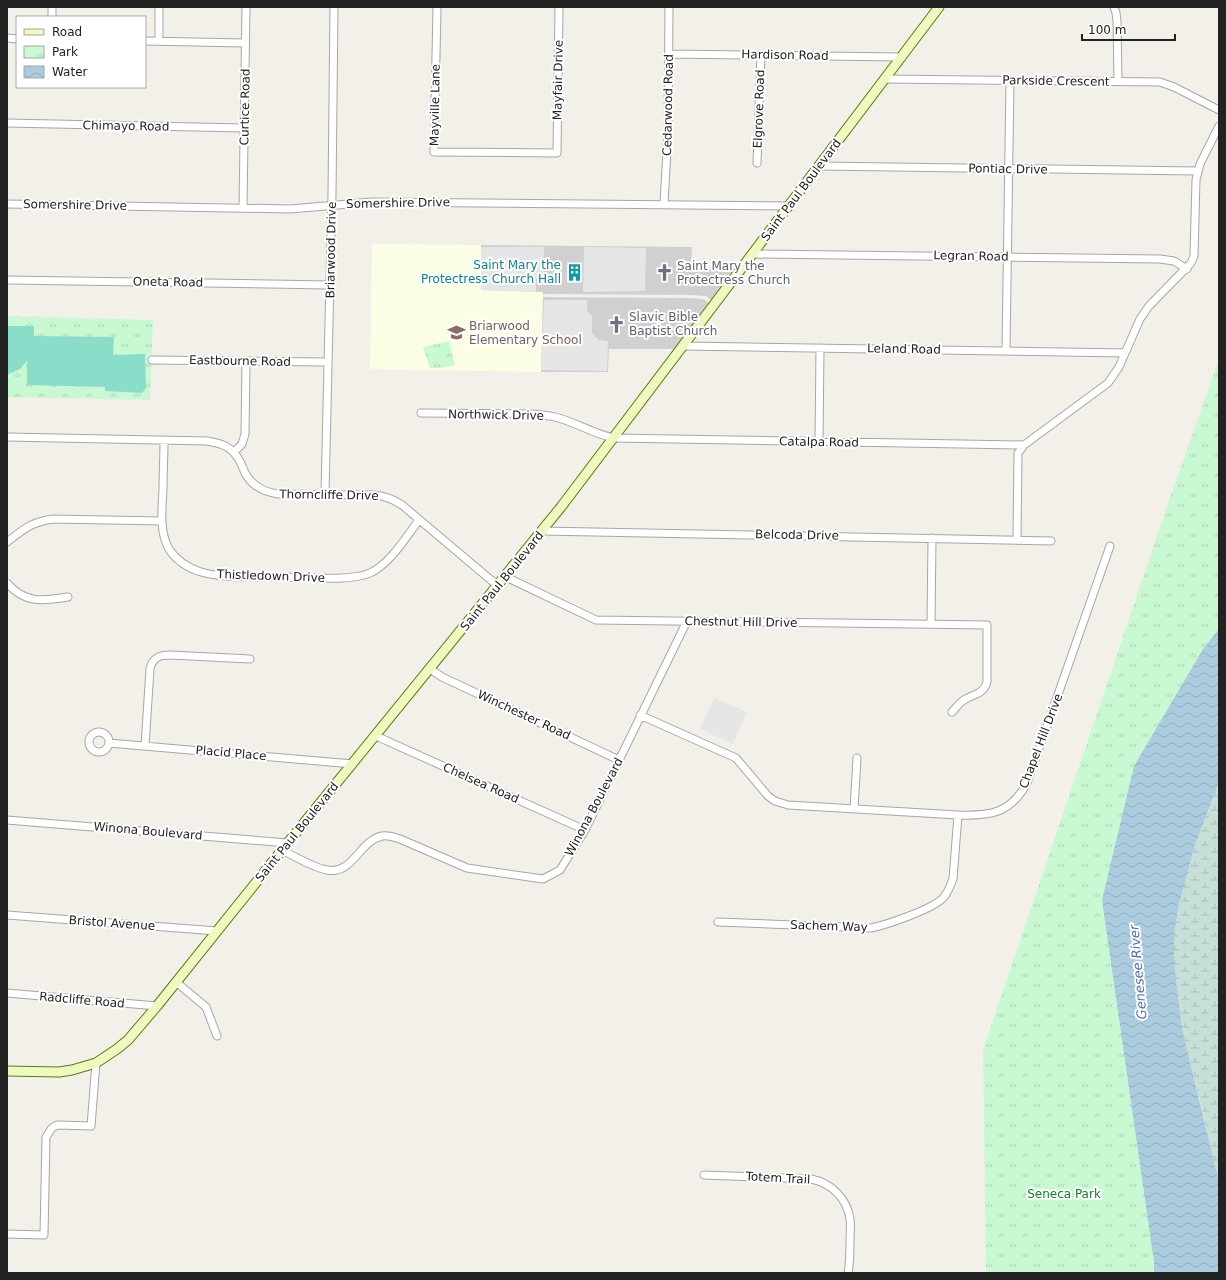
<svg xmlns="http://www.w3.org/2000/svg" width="1226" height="1280" font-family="'DejaVu Sans',sans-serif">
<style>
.education{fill:#fbfee5}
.religious{fill:#d0d0d0}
.wetland{fill:url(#wetland-marsh)}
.park{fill:url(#park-tufts)}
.pitch{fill:#8adec9}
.parking{fill:#e6e6e6}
.water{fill:url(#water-waves)}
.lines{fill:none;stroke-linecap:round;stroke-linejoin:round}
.street-casing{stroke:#a6a6a6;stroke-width:9}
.secondary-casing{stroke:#5d7a08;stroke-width:11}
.street{stroke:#fff;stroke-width:7}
.secondary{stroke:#eef9c0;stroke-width:9}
.labels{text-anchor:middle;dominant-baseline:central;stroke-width:4;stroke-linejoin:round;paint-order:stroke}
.street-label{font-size:12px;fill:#222;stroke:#fff}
.culture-label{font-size:12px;fill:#0d838f;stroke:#fff;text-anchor:end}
.worship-label{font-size:12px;fill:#5b616d;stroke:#fff;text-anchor:start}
.education-label{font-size:12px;fill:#785e54;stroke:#fff;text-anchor:start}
.park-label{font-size:12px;fill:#0f8128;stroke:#fff}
.water-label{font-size:13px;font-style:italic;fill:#4f72b1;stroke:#fff}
</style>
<defs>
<pattern id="wetland-marsh" width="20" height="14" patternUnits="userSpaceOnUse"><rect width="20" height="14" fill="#c6dfd7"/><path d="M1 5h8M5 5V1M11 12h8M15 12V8" fill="none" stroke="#aabfb8"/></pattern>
<pattern id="park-tufts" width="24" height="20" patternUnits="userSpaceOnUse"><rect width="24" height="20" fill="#c9f9d3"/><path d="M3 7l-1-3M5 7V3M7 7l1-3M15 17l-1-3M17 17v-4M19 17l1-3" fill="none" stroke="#acd5b5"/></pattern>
<pattern id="water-waves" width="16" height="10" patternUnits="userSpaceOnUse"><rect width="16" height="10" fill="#abcbde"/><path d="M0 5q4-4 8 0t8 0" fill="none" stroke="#93aebe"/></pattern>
</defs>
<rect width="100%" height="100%" fill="#f2f0e9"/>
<path class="education" d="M372,244L481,245V290L543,292L541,372L370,369Z"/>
<path class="religious" d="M481,245L692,247L691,268L734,269L711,300L706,296L690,295L543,294V292L481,290Z
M543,297L689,298L703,299L709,303L674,349H609L608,372H541Z"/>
<path class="wetland" d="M1219,782V1188L1204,1118L1182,1028L1174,963V934L1179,904L1195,845Z"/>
<path class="park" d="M7,316L153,320L150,400L7,397Z
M449,341L455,365L441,368H430L423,347Z
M1219,359V629L1203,649L1134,766L1154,1273H986L983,1050L1172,492Z"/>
<path class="pitch" d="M7,326H34V336L114,337L113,355L145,354L146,388L142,393L105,391V387L27,385V361L20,369L7,375Z"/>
<path class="parking" d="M481,247H544V271L536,279V292L481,290Z
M584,247L646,248L645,291L583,292Z
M544,300H587V311L592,316V333L599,340L608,341L607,371L541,370Z
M714,698L747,712L733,744L700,729Z"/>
<path class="water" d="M1219,629V782L1195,845L1179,904L1174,934V963L1182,1028L1219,1183V1273H1154V1262L1102,900L1134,766L1203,649Z"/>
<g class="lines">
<defs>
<path id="street" d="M437,7L434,152L557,153L559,7
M1114,7L1116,13L1117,21L1118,81
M52,17V7
M7,38L17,39
M145,41L245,43
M159,41V7
M669,54L902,57
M886,79L1160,82L1174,87L1219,110
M7,123L244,128
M757,163L761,55
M819,166L1197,171
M7,204L290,209L372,202L790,206
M664,204L668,132L669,7
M243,208L246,7
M753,254L1160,259L1174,261L1187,269
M7,280L329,285
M683,346L1125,353
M1006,350L1010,80
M152,360L328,362
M421,413L531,414C539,415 547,415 555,417C576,422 593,434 614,438L1024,445
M7,437L207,441C218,443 228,445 235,454C240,459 242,466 245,473C252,486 264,492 278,494L375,495C385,496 393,499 402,505L498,586
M164,441C164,457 163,473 163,489C162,509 159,531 169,549C176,560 188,568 201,572C225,579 254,576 279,577C303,577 350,582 370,573C390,564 406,537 419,520
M819,442L820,348
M234,452L242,444L245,434L246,362
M325,494L332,194L334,7
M542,531L1051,541
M1017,540L1018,453L1024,445L1108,383L1119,367L1140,319L1149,306L1191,263L1194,256L1196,180L1200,164L1219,126
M7,542C24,529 31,522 53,519L162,521
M506,577L596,620L987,625V682C984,694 973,694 964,700C959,703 956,708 952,712
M7,583C25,604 43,601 68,597
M931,624L932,538
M430,669L442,677L619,760
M640,715L736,758L768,796L775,801L788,805L958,815C990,816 1010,814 1027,783L1110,546
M89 742a10 10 0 1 1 20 0a10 10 0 1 1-20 0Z
M376,736L585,830
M109,743L353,764
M145,746L150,669C152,658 159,655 170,655L250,659
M854,809L857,758
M7,820L288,843
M282,850C294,856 314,868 327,870C353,875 359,841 382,836C388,835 394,837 400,839L467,868L543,879L560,870L585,830L687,621
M7,915L217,931
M718,922L871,928C886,925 933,909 943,898C948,893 950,886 953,879L958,815
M176,982L206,1007L217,1036
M7,993L157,1006
M704,1175L811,1179C831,1183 847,1198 850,1219C851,1226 850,1234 850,1241C850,1252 850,1263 848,1273
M7,1234L44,1235L46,1137L52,1128L57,1125L91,1126L96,1063"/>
<path id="secondary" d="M7,1071L59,1072L72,1070L96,1063L117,1049L128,1040L157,1006L282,850L561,507L939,7"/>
</defs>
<use href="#street" class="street-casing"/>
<use href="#secondary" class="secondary-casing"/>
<use href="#street" class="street"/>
<use href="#secondary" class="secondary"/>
</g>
<defs>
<symbol id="building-bare" viewBox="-9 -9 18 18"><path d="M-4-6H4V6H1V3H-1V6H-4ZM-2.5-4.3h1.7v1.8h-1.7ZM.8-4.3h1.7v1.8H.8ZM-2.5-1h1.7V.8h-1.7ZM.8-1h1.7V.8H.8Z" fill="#0f9aa8" stroke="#fff" stroke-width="2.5" paint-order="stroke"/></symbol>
<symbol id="church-bare" viewBox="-9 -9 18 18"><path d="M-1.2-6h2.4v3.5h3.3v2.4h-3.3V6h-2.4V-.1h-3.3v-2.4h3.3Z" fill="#6b7280" stroke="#fff" stroke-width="2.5" paint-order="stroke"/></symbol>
<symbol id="school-bare" viewBox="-9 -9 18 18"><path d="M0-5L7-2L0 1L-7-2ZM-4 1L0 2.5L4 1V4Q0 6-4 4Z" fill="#8d6e63" stroke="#fff" stroke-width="2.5" paint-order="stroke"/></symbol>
</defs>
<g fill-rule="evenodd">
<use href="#building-bare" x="562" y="260" width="25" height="25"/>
<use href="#church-bare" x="652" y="260" width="25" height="25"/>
<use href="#church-bare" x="604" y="312" width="25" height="25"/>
<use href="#school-bare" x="444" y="320" width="25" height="25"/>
</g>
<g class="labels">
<g class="street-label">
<text transform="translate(785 55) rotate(1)">Hardison Road</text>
<text transform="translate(558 80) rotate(-89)">Mayfair Drive</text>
<text transform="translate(1056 81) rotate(1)">Parkside Crescent</text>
<text transform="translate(435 105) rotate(-89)">Mayville Lane</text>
<text transform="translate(668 105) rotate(-89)">Cedarwood Road</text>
<text transform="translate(245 107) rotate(-89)">Curtice Road</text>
<text transform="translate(759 109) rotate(-88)">Elgrove Road</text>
<text transform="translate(126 126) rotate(1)">Chimayo Road</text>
<text transform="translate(1008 169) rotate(1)">Pontiac Drive</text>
<text transform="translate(801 190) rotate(-53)">Saint Paul Boulevard</text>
<text transform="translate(398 203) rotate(-1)">Somershire Drive</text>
<text transform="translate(75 205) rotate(1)">Somershire Drive</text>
<text transform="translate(331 250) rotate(-89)">Briarwood Drive</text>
<text transform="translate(971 256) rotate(1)">Legran Road</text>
<text transform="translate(168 282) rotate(1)">Oneta Road</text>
<text transform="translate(904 349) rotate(1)">Leland Road</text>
<text transform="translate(240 361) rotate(1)">Eastbourne Road</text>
<text transform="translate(496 415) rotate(1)">Northwick Drive</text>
<text transform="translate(819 442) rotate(1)">Catalpa Road</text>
<text transform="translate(329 495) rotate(1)">Thorncliffe Drive</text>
<text transform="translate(797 535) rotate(1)">Belcoda Drive</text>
<text transform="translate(271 576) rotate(2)">Thistledown Drive</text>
<text transform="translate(502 581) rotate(-51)">Saint Paul Boulevard</text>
<text transform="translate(741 622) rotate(1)">Chestnut Hill Drive</text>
<text transform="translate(524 715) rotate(25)">Winchester Road</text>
<text transform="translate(1041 741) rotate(-69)">Chapel Hill Drive</text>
<text transform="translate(231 753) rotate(5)">Placid Place</text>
<text transform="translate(481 783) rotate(24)">Chelsea Road</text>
<text transform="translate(594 807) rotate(-62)">Winona Boulevard</text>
<text transform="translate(148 831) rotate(5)">Winona Boulevard</text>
<text transform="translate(297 832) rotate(-51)">Saint Paul Boulevard</text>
<text transform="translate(112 923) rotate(4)">Bristol Avenue</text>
<text transform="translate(829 926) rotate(2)">Sachem Way</text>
<text transform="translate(82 1000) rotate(5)">Radcliffe Road</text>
<text transform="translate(778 1178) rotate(3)">Totem Trail</text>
</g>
<g class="culture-label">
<text x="561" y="265">Saint Mary the<tspan x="561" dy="14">Protectress Church Hall</tspan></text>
</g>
<g class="worship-label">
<text x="677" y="266">Saint Mary the<tspan x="677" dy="14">Protectress Church</tspan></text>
<text x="629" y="317">Slavic Bible<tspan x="629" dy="14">Baptist Church</tspan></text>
</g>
<g class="education-label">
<text x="469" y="326">Briarwood<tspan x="469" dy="14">Elementary School</tspan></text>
</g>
<g class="park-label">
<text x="1064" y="1194">Seneca Park</text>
</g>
<g class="water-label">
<text transform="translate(1138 972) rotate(-95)">Genesee River</text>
</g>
</g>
<rect width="1226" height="1280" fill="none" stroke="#222222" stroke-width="16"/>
<rect x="16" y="16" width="130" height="72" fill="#ffffff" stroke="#a7a7a7"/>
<rect x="24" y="29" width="20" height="6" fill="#eef9c0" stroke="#a7a7a7"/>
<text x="52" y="36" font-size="12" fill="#222222">Road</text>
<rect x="24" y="46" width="20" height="12" fill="url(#park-tufts)" stroke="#a7a7a7"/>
<text x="52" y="56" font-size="12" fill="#222222">Park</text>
<rect x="24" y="66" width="20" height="12" fill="url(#water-waves)" stroke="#a7a7a7"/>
<text x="52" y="76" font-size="12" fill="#222222">Water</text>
<path d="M1082 34v6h93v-6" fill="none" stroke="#222222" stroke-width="2"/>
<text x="1088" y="34" font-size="12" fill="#222222" stroke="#ffffff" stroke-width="3" paint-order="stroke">100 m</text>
</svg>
